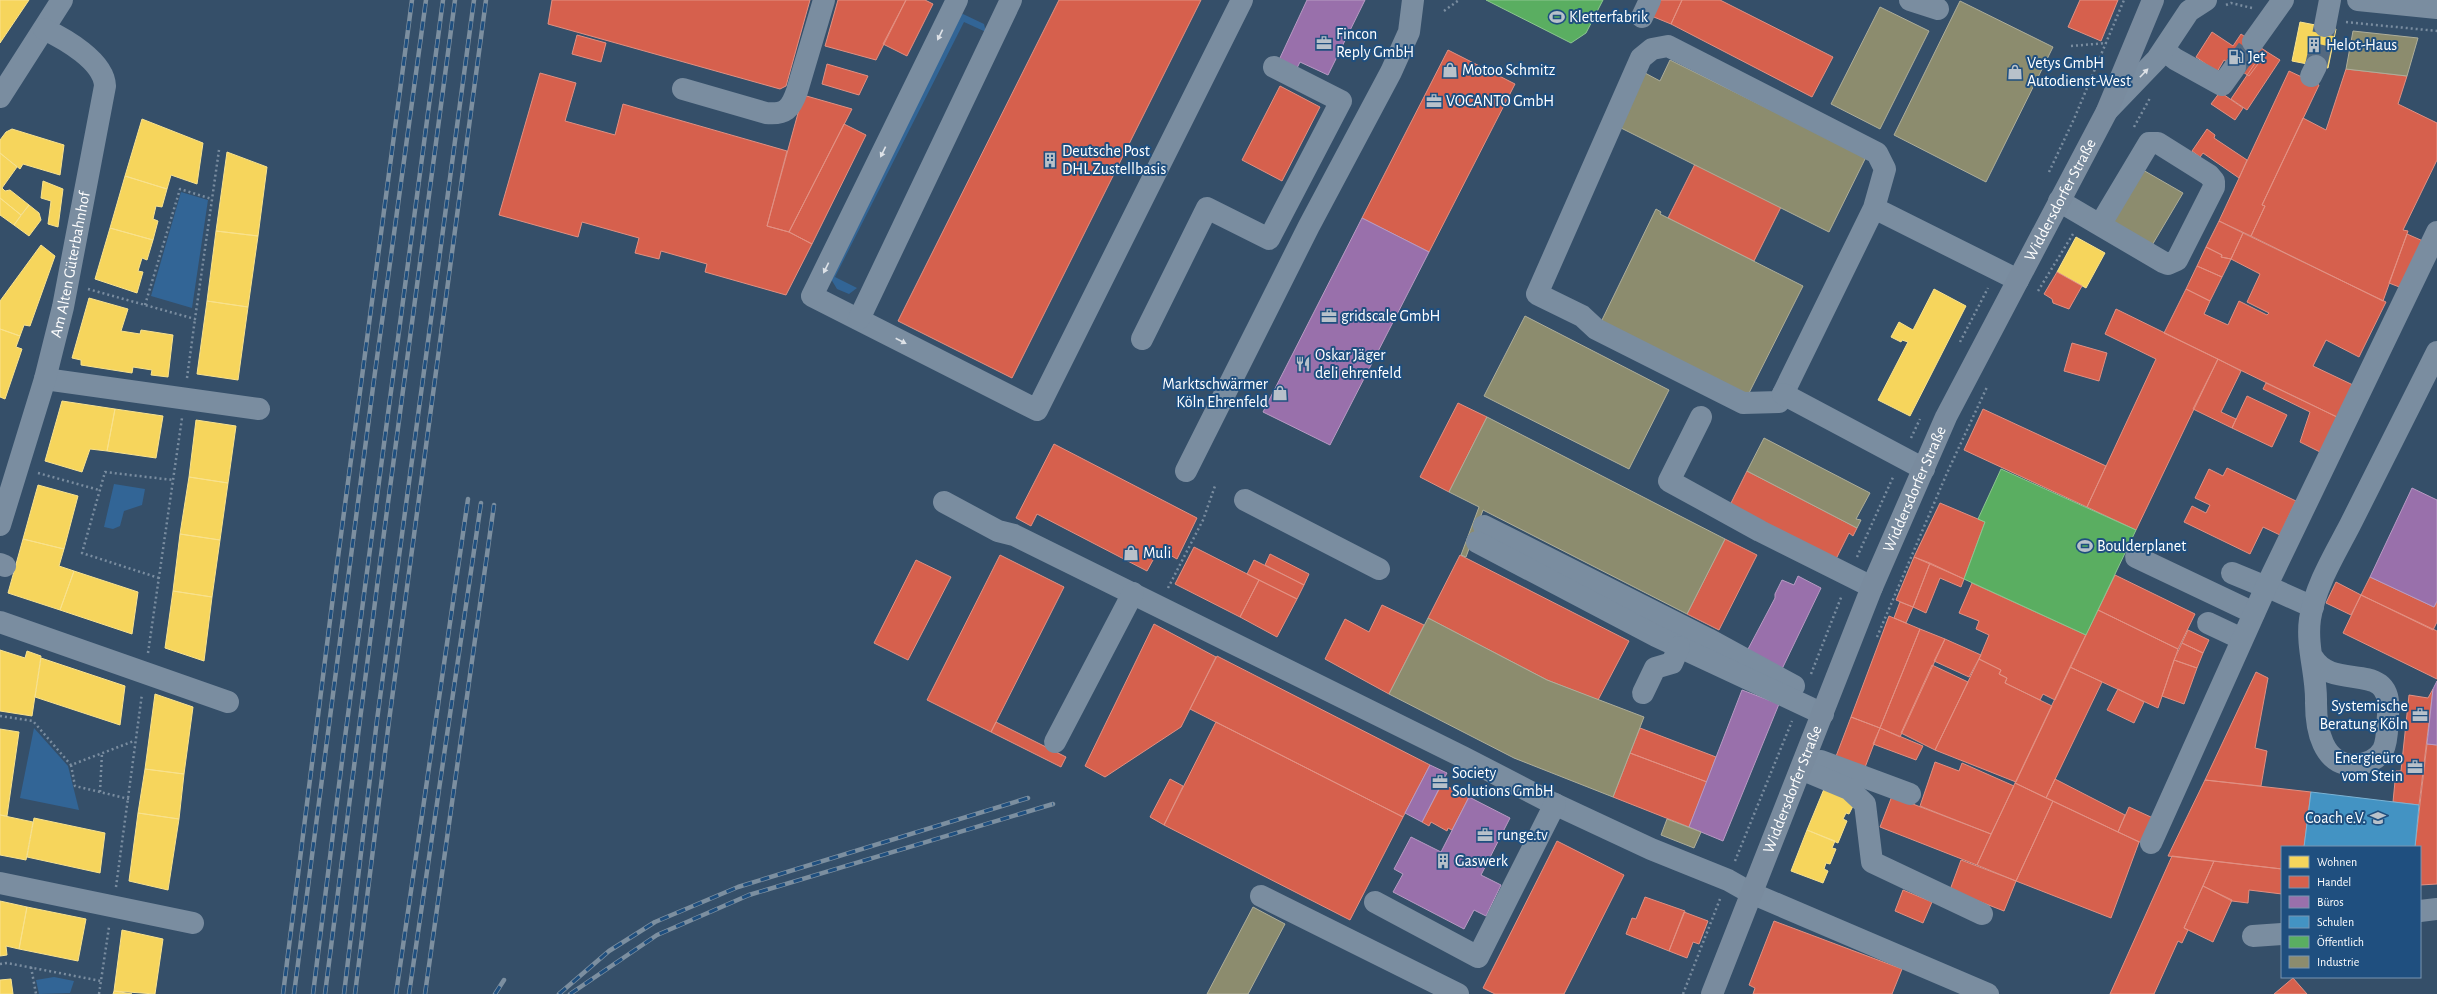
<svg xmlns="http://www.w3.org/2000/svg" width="2437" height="994" font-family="'Alegreya Sans',sans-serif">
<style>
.green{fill:#326596}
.homes{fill:#f6d55c;stroke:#f9e28d}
.shops{fill:#d6604d;stroke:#e29082}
.offices{fill:#9970ab;stroke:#b89bc4}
.schools{fill:#4393c3;stroke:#7bb3d5}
.public{fill:#5aae61;stroke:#8cc690}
.industry{fill:#8c8c6e;stroke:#aeae9a}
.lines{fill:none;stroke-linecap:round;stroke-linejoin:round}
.minor-tunnel{stroke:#536980;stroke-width:22;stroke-dasharray:22 11;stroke-linecap:butt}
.path{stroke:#7a8da0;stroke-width:2.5;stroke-dasharray:2 3;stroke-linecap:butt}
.minor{stroke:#7a8da0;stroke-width:22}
.major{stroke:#798b9e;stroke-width:22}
.rail-casing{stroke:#7c8fa0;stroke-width:4.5}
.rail{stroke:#1f4f7f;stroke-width:3;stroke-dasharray:9;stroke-linecap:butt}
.oneway{fill:#dee2e7}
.labels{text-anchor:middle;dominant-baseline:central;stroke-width:4;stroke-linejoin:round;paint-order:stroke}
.poi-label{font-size:16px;fill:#fff;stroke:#1f4f7f;text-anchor:start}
.street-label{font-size:16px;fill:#fff;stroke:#1f4f7f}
</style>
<rect width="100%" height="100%" fill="#354f69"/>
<path class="green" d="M963,14L984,24L986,32L964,22L835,277L857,288L849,294L837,289L831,279L957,16Z
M181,192L208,200L192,308L151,296Z
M114,484L145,489L142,505L124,511L120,526L113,529L104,527Z
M34,728L68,766L79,810L20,798Z
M54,977L74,981L70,993L39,994L36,980Z"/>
<path class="homes" d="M0,0H29L0,43Z
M2300,22L2336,29L2328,68L2292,61Z
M142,119L203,143L197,184L171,175L167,189L125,176Z
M12,129L64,145L60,175L23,164L20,169L0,153V140L6,132Z
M227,152L267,167L258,236L216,231Z
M0,153L17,167L2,188L5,191L10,190L29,205L21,215L0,198Z
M125,176L167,189L162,207L156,206L153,219L158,221L153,240L110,228Z
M43,181L63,189L58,227L48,224L51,201L41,198Z
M0,198L21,215L14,225L0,215Z
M29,205L39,213L41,220L29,236L14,225Z
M110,228L153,240L147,260L142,258L138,271L143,272L137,293L95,279Z
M216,231L258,236L248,307L207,301Z
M2076,237L2105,253L2086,288L2057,272Z
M41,245L55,256L30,326L24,325L20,336L0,329V301Z
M1934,289L1966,306L1910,416L1878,400L1908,342L1902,340L1901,342L1891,337L1899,322L1913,330Z
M89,298L128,309L121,331L140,334L141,330L173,335L168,377L151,375L152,370L133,367L132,373L81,365V360L72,358Z
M207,301L248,307L238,380L197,374Z
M0,329L20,336L16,347L22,349L5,399L0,397Z
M62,401L115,409L107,451L90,449L82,472L45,461Z
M115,409L163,416L156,458L107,451Z
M196,420L236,426L228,483L189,477Z
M189,477L228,483L220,540L180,534Z
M38,485L78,496L64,549L23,539Z
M180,534L220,540L212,597L173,591Z
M23,539L64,549L59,566L74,571L60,610L8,593Z
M74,571L138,592L132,634L60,610Z
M173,591L212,597L204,661L165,648Z
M0,650L25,658L27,651L41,656L32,716L0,711Z
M41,658L125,686L120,725L35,697Z
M155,694L193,707L184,774L145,769Z
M0,729L19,732L7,816L0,815Z
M145,769L184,774L179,819L138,813Z
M1824,789L1855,802L1849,814L1846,813L1843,819L1847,821L1838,843L1807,830Z
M138,813L179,819L168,890L129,881Z
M0,815L33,822L26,860L0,855Z
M34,818L105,833L100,873L27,857Z
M1807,830L1835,841L1832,848L1836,849L1830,864L1826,863L1824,869L1828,871L1823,883L1791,871Z
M0,901L27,907L19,949L6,946L7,955L0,956Z
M27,907L86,919L78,961L19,949Z
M122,930L163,939L155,994L114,991Z
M11,979L13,994H0V980Z
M114,991L132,994H113Z"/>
<path class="shops" d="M552,0H810L786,86L780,89L548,24Z
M838,0H906L876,60L825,46Z
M906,0H925L933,4L907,56L883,44Z
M1059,0H1201L1012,378L898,321Z
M1650,0H1682L1671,24L1644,13Z
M1682,0H1720L1833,57L1812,97L1671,24Z
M2080,0H2118L2101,41L2068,27Z
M2212,32L2233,46L2241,34L2267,52L2249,76L2224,60L2217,72L2196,57Z
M577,35L606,43L601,62L572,54Z
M1448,50L1515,84L1429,252L1362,218Z
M2264,50L2280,60L2247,110L2231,99Z
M827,64L868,76L859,95L822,84Z
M2346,69L2407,76L2398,104L2437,123V160L2403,230L2408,231L2383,301L2251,236L2265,206L2262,205L2303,118L2326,130Z
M2289,71L2319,85L2262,205L2265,206L2251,236L2219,221Z
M540,73L576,83L565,121L615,135L623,104L787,151L767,226L789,232L812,244L786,295L705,272L707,264L661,251L659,259L635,253L639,238L582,222L578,237L499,215Z
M1280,86L1320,107L1282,181L1242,160Z
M2220,92L2243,108L2235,120L2211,104Z
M803,95L852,109L789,232L767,226Z
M844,124L866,135L812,244L789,232Z
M2207,129L2215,135L2214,138L2247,160L2239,178L2203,153L2200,157L2192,151Z
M1695,164L1781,207L1754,261L1668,218Z
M2219,221L2243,233L2231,259L2221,257L2222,255L2206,247Z
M2243,233L2386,302L2359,357L2326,340L2313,366L2353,385L2337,417L2164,333L2186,289L2210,301L2204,314L2228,325L2239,301L2267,315L2269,313L2247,302L2260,274L2231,259Z
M2407,234L2423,241L2407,290L2389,283Z
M2206,247L2222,255L2221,257L2231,259L2222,277L2197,266Z
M2197,266L2222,277L2210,301L2186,289Z
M2057,272L2082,286L2069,309L2053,303L2052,299L2044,294Z
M2116,309L2218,359L2136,530L2087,507L2156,359L2105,334Z
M2072,343L2107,353L2099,381L2064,371Z
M2218,359L2241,371L2221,412L2236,419L2232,428L2193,409Z
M2266,383L2337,417L2320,452L2300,442L2310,412L2263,389Z
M2247,396L2287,415L2272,447L2232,428Z
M1458,403L1487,417L1449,492L1420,477Z
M1983,409L2106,466L2087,507L1964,450Z
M1054,444L1197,518L1177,559L1159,549L1147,571L1037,514L1031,526L1016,518Z
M2227,468L2296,501L2280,535L2263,527L2250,554L2184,522L2192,506L2206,513L2210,505L2195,498L2209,469L2223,476Z
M1747,471L1857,528L1853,536L1849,533L1836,559L1730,505Z
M1940,503L1985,522L1964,579L1914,557Z
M1725,539L1757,555L1719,630L1687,614Z
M1194,547L1259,580L1240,617L1175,584Z
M1270,554L1309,574L1304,585L1265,565Z
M1000,555L1064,587L991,732L927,700Z
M1460,555L1629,641L1598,700L1547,680L1428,618Z
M1914,557L1930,563L1913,607L1896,600Z
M916,560L951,577L908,660L874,643Z
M1254,560L1304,585L1297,599L1247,574Z
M1930,563L1964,579L1961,587L1940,578L1926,613L1913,607Z
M2115,575L2195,614L2178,649L2098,610Z
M2370,577L2434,607L2437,601V622L2433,630L2361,595Z
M1259,580L1297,599L1277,637L1240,617Z
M2336,582L2361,595L2351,615L2326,603Z
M1972,583L2086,635L2055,700L2043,694L2040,700L2005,683L2007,678L1999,674L2001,670L1979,659L1989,635L1976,629L1979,621L1959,613Z
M2361,595L2437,631V679L2343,633Z
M1900,602L1913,607L1906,623L1894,618Z
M1382,605L1424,625L1389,694L1325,659L1345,619L1369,632Z
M2098,610L2178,649L2158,708L2070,667Z
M1889,616L1920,629L1880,728L1851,717Z
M1154,624L1216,657L1181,727L1105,777L1085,766Z
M1920,629L1945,639L1900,737L1880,728Z
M2188,630L2209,640L2203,653L2182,643Z
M1945,639L1981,655L1969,677L1934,661Z
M2182,643L2203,653L2197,668L2174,660Z
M1217,656L1430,765L1403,817L1190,709Z
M1979,659L2001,670L1999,674L2007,678L2005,683L2052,706L2016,782L1935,750Z
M2174,660L2197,668L2184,704L2162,696Z
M1932,665L1968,682L1935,750L1901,733Z
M2070,667L2102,682L2046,798L2015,783Z
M2256,672L2268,678L2255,748L2267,751L2261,786L2205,780Z
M2118,689L2144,702L2134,723L2107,710Z
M2433,689L2419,805L2393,802L2396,771H2401L2409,695L2428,698Z
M1851,717L1880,728L1864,770L1835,759Z
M996,722L1066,757L1061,767L991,732Z
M1216,722L1403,817L1350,920L1164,825Z
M1640,728L1716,757L1707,782L1630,753Z
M1880,728L1923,746L1916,760L1873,744Z
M2427,744L2437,745V884L2420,885V847H2415Z
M1630,753L1707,782L1689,827L1613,797Z
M1935,762L1959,771L1962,763L2014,786L1991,834L1920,806Z
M1170,779L1183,786L1164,825L1150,817Z
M2055,779L2125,815L2118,832L2046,798Z
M2205,780L2311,792L2304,847H2282V869L2168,856Z
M2015,783L2053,801L2016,881L1977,865Z
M1442,784L1469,797L1452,830L1448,828L1447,831L1431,822L1429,826L1422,822Z
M1892,796L1991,834L1977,865L1880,827Z
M2053,801L2139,842L2111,918L2016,881Z
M2129,807L2153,818L2142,843L2118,832Z
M1557,841L1624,875L1564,994H1495L1483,988Z
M2172,856L2214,861L2184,928L2188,930L2182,943L2178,941L2154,994H2110Z
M1961,860L2016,881L2004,911L1950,890Z
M2214,861L2282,869V894L2249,890L2248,903L2232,901L2203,886Z
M2203,886L2232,900L2213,942L2184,928Z
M1903,890L1932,902L1923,923L1895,911Z
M1645,897L1685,911L1669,951L1626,934L1632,918L1636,919Z
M1684,912L1708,921L1699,944L1693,942L1687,958L1669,951Z
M1774,921L1902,969L1892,994H1753L1755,988L1749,985Z
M2293,978L2307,994H2274Z"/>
<path class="offices" d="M1307,0H1365L1328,75L1300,62L1297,68L1279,60Z
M1362,218L1429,252L1330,445L1263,412Z
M2412,488L2437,500V601L2434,607L2370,577Z
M1798,576L1821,588L1782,669L1747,651L1775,598V594L1782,580L1794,585Z
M2437,681V745L2427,744L2433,689Z
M1742,690L1779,704L1723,841L1689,827Z
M1430,765L1447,773L1422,822L1405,813Z
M1469,797L1510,818L1481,875L1501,885L1486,916L1474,910L1464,929L1393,892L1403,874L1394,869L1411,837L1441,852Z"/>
<path class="schools" d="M2311,792L2419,805L2415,847H2304Z"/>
<path class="public" d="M1486,0H1603L1586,33L1571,43Z
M2001,469L2136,530L2086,635L1964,579L1985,522L1978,519Z"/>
<path class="industry" d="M1960,1L2053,47L1986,182L1894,135Z
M1880,7L1929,31L1880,129L1831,104Z
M2353,31L2418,38L2407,76L2346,69Z
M1670,60L1866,157L1829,232L1619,127L1645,73L1660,81Z
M2143,170L2183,193L2151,247L2112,224Z
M1656,209L1661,212L1660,214L1803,286L1748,395L1601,322Z
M1525,316L1669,390L1629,469L1484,396Z
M1487,417L1725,539L1687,614L1483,510L1466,557L1461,555L1479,507L1449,492Z
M1764,438L1870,493L1856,519L1861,520L1857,528L1747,471Z
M1428,618L1547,680L1644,717L1613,797L1514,758L1389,694Z
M1667,819L1701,832L1694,848L1661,835Z
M1253,907L1285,924L1248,994H1207Z"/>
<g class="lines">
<path class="minor-tunnel" d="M2316,66L2325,26
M2235,67L2253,42"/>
<path class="path" d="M2226,5L2231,3L2252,8
M1444,11L1459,0
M2346,22L2437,31
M2071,46L2107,43
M2134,127L2150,98
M2049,172L2074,119L2124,0
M88,289L195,319L219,150
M2038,291L2073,234
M145,305L180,189L212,199
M1960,342L1988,288
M187,378L195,319
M1911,438L1920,419
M38,473L99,490
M1857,557L1894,475
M159,578L82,553L105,472L173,480
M1168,588L1203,520L1215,486
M1877,637L1947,473L1987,387
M148,653L182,418
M1811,674L1842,595
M0,716L33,721L71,765L134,741
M71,765L75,786L129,799
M100,792L102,753
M1735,861L1792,721
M116,887L142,694
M0,964L7,963L101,981
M31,967L36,994
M99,994L109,927
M1683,994L1720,899"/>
<g class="minor">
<path d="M957,0L812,296L1037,410L1242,0"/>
<path d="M1910,0L1938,9"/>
<path d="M2358,0L2437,8"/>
<path d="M1642,17L1650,0"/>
<path d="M2325,26L2330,0"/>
<path d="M2253,42L2283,0"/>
<path d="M2164,50L2175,59L2222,85L2235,67"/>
<path d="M2311,76L2316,66"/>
<path d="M683,89L766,113C785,115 791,109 797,91L824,0"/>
<path d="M0,97L62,0"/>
<path d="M2107,111L2157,59L2189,11L2206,0"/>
<path d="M2059,201L2163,262L2168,264L2177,260L2214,187V181L2209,175L2158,143H2149L2100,225"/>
<path d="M1874,208L1779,402L1743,403L1596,329L1582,316L1537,294L1641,58L1652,49L1668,46L1877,153L1885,169L1874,208L2018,280"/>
<path d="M859,319L1011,0"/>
<path d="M1142,339L1207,208L1269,239L1341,101L1274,67"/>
<path d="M45,379L259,409"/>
<path d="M1783,394L1924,469"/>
<path d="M1701,417L1669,481L1760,531L1872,587"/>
<path d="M1186,471L1309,226L1391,72L1409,32L1413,0"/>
<path d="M1245,500L1379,569"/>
<path d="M944,502L998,531L1014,535L1463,757L1546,800L1651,849L1728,880L1751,893L1988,994"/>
<path id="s1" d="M0,525L45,379L63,307L105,86C104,61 65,39 44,29"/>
<path d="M1484,526L1708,639L1794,686"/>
<path d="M1477,542L1656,636L1823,714"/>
<path d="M2136,557L2254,613"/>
<path d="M0,564L5,566"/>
<path d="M2232,573L2266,587"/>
<path d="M2266,586L2313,607"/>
<path d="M0,622L228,702"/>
<path d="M2208,623L2242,639"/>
<path d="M2313,658C2334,693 2394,657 2388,715C2387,726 2388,740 2383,750C2377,760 2366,764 2356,765C2322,766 2316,728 2316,703C2317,675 2306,647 2310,619C2315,586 2335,554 2350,525C2379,467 2408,409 2437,352"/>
<path d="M1643,693L1655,668L1672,663L1679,647"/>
<path d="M1055,742L1133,593"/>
<path d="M1821,761L1910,794"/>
<path d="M1801,769L1849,789L1865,804L1872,862L1982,914"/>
<path d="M2151,843L2266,587L2437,232"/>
<path d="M0,883L193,923"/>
<path d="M1261,896L1458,994"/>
<path d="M1375,902L1478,957L1555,804"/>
<path d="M2420,911L2437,909"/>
<path d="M2253,936L2282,934"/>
</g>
<path class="major" id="s2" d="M1712,994L1872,587L1946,417L2107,111L2153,0"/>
<defs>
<path id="rail" d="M283,994L337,565L412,0
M294,994L373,387L426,0
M313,994L344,745L443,0
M325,994L380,563L455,0
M344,994L377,720L474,0
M355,994L389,721L486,0
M396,994L468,499
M409,994L481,503
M425,994L494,505
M495,994L504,980
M559,994L609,951L655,922L738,887L1028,798
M570,994L657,935L749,895L1053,804"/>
</defs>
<use href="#rail" class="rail-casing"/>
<use href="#rail" class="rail"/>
</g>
<defs><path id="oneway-solid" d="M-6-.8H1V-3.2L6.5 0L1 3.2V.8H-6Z"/></defs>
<g class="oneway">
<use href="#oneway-solid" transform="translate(940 35) rotate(116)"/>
<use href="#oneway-solid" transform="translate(2144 73) rotate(-46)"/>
<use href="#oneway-solid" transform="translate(883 152) rotate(116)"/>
<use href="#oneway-solid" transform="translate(826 268) rotate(116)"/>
<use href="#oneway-solid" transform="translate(901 341) rotate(27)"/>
</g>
<defs>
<symbol id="stadium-bare" viewBox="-9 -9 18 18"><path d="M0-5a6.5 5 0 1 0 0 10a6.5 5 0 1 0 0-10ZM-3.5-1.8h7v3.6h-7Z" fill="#b8c1ca" stroke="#1f4f7f" stroke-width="2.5" paint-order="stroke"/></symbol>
<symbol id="office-bare" viewBox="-9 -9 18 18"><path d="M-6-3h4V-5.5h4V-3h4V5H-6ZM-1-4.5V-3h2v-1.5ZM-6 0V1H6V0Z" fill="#b8c1ca" stroke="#1f4f7f" stroke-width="2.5" paint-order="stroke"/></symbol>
<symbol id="building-bare" viewBox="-9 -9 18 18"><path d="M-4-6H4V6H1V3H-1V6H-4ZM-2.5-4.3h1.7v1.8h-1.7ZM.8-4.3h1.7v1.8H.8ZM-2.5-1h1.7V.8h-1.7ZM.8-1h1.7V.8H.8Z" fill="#b8c1ca" stroke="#1f4f7f" stroke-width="2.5" paint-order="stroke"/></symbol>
<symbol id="fuel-bare" viewBox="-9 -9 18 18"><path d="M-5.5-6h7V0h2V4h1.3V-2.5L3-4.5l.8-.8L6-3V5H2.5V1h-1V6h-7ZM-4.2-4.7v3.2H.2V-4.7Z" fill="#b8c1ca" stroke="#1f4f7f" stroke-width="2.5" paint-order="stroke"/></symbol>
<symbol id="shop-bare" viewBox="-9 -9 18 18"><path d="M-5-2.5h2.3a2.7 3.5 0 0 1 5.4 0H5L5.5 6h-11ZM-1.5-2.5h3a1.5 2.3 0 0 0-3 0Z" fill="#b8c1ca" stroke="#1f4f7f" stroke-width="2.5" paint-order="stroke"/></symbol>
<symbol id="restaurant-bare" viewBox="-9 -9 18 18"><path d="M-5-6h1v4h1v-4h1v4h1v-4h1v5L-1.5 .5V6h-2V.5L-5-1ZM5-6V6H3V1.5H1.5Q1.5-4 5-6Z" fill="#b8c1ca" stroke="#1f4f7f" stroke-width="2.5" paint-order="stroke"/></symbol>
<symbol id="school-bare" viewBox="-9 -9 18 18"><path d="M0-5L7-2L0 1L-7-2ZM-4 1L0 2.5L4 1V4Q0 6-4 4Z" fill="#b8c1ca" stroke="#1f4f7f" stroke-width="2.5" paint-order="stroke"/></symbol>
</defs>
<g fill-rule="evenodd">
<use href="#stadium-bare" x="1546" y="6" width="22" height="22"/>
<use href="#office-bare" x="1313" y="32" width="22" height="22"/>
<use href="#building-bare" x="2303" y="34" width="22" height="22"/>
<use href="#fuel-bare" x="2225" y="46" width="22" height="22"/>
<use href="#shop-bare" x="1439" y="59" width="22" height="22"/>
<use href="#shop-bare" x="2004" y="61" width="22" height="22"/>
<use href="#office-bare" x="1423" y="90" width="22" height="22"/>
<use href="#building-bare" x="1039" y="149" width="22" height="22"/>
<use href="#office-bare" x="1318" y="305" width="22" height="22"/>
<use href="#restaurant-bare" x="1292" y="353" width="22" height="22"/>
<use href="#shop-bare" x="1269" y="382" width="22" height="22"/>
<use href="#stadium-bare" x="2074" y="535" width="22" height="22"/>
<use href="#shop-bare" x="1120" y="542" width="22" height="22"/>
<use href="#office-bare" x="2409" y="704" width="22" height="22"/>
<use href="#office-bare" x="2404" y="756" width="22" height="22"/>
<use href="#office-bare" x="1429" y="771" width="22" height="22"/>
<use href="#school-bare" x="2367" y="807" width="22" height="22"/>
<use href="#office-bare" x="1474" y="824" width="22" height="22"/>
<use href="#building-bare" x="1432" y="850" width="22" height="22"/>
</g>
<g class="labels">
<g class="poi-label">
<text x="1569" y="17">Kletterfabrik</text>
<text x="1336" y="34">Fincon<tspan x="1336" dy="18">Reply GmbH</tspan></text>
<text x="2326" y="45">Helot-Haus</text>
<text x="2248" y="57">Jet</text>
<text x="2027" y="63">Vetys GmbH<tspan x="2027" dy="18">Autodienst-West</tspan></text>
<text x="1462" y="70">Motoo Schmitz</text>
<text x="1446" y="101">VOCANTO GmbH</text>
<text x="1062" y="151">Deutsche Post<tspan x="1062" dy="18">DHL Zustellbasis</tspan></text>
<text x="1341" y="316">gridscale GmbH</text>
<text x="1315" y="355">Oskar Jäger<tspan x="1315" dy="18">deli ehrenfeld</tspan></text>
<text x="1268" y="384" text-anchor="end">Marktschwärmer<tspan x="1268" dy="18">Köln Ehrenfeld</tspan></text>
<text x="2097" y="546">Boulderplanet</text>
<text x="1143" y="553">Muli</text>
<text x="2408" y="706" text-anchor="end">Systemische<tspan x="2408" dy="18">Beratung Köln</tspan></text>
<text x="2403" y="758" text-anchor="end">Energieüro<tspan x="2403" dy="18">vom Stein</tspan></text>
<text x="1452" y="773">Society<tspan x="1452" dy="18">Solutions GmbH</tspan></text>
<text x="2366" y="818" text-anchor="end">Coach e.V.</text>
<text x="1497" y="835">runge.tv</text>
<text x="1455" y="861">Gaswerk</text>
</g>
<g class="street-label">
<text stroke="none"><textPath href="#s2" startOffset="868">Widdersdorfer Straße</textPath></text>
<text stroke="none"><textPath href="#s1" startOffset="270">Am Alten Güterbahnhof</textPath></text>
<text stroke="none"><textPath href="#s2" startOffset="544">Widdersdorfer Straße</textPath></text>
<text stroke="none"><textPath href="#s2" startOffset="220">Widdersdorfer Straße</textPath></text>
</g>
</g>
<rect x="2281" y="846" width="140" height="132" fill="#1f4f7f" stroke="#7995b2"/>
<rect x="2289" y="856" width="20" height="12" fill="#f6d55c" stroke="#7995b2"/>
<text x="2317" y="866" font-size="12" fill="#ffffff">Wohnen</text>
<rect x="2289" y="876" width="20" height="12" fill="#d6604d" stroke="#7995b2"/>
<text x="2317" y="886" font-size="12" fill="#ffffff">Handel</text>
<rect x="2289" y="896" width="20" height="12" fill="#9970ab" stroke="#7995b2"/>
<text x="2317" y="906" font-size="12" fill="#ffffff">Büros</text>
<rect x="2289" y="916" width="20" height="12" fill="#4393c3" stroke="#7995b2"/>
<text x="2317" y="926" font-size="12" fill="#ffffff">Schulen</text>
<rect x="2289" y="936" width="20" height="12" fill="#5aae61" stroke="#7995b2"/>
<text x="2317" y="946" font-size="12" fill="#ffffff">Öffentlich</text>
<rect x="2289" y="956" width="20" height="12" fill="#8c8c6e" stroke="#7995b2"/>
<text x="2317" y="966" font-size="12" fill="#ffffff">Industrie</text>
</svg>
